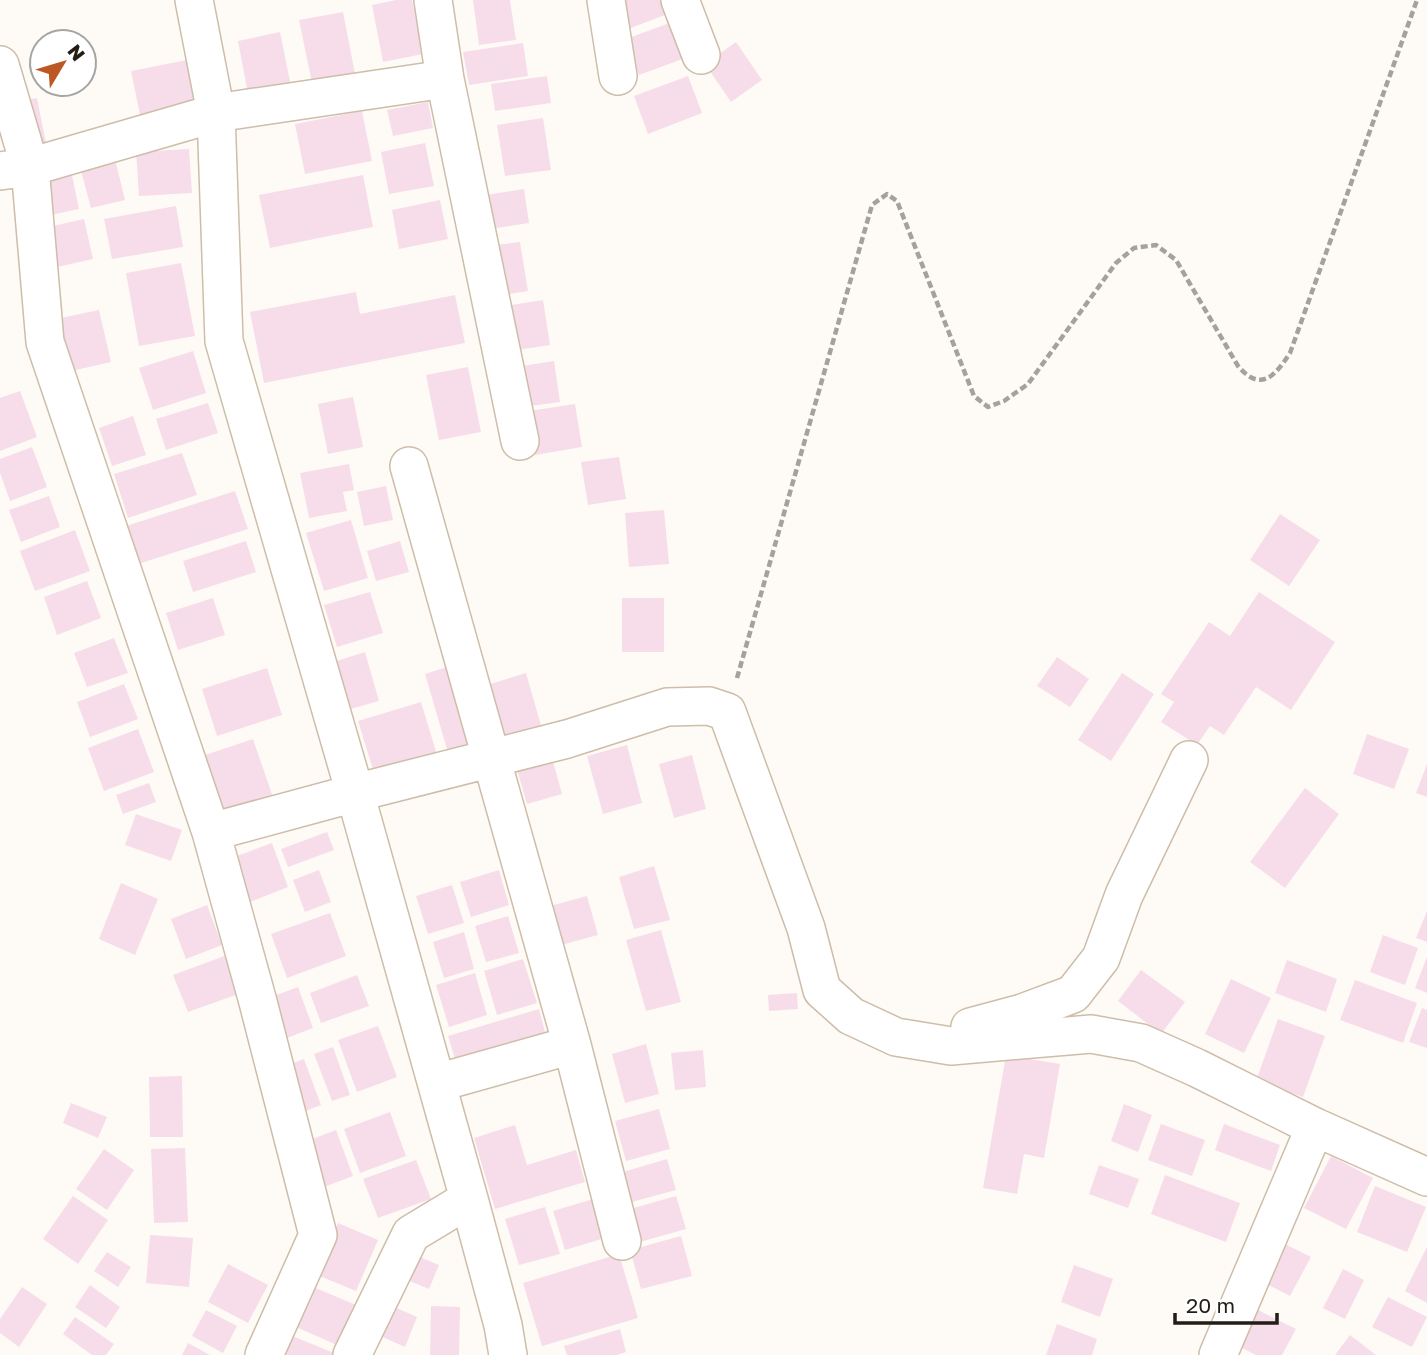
<svg xmlns="http://www.w3.org/2000/svg" width="1427" height="1355" font-family="'Golos Text',sans-serif">
<style>
.building{fill:#f7dde9}
.lines{fill:none;stroke-linecap:round;stroke-linejoin:round}
.minor-casing{stroke:#cdbda9;stroke-width:40}
.path{stroke:#a5a19b;stroke-width:4.5;stroke-dasharray:7 3.5;stroke-linecap:butt}
.minor{stroke:#fff;stroke-width:37}
</style>
<rect width="100%" height="100%" fill="#fefbf6"/>
<path class="building" d="M396,0H412L423,54L383,62L372,5Z
M473,0H510L516,40L479,45Z
M616,0H660L665,15L628,29Z
M343,12L355,74L312,83L299,20Z
M675,21L688,57L639,75L626,39Z
M280,32L292,91L249,99L238,41Z
M736,42L762,80L731,102L705,64Z
M523,43L528,76L469,85L463,52Z
M187,60L197,109L141,120L131,71Z
M547,76L551,103L495,111L491,84Z
M688,76L702,113L648,134L634,96Z
M37,98L47,148L29,152L19,101Z
M428,102L433,128L393,136L387,110Z
M362,111L372,161L305,174L295,124Z
M543,118L551,170L505,176L497,125Z
M425,143L434,186L389,194L381,152Z
M189,149L192,193L139,196L136,152Z
M116,163L125,200L91,208L81,171Z
M72,175L79,209L51,215L43,182Z
M363,175L373,227L270,248L259,195Z
M524,189L529,223L490,229L485,195Z
M440,200L448,239L399,249L392,210Z
M176,206L183,247L112,259L104,219Z
M84,219L93,259L53,268L44,228Z
M520,242L528,291L497,296L489,246Z
M181,263L195,336L139,346L126,273Z
M356,292L360,314L455,295L465,343L264,383L250,312Z
M543,300L550,345L511,351L505,306Z
M99,310L111,362L67,372L56,319Z
M193,351L206,393L153,410L139,368Z
M554,361L560,402L516,408L510,368Z
M468,367L481,432L439,440L426,375Z
M20,391L37,437L0,451V398Z
M353,397L363,447L328,454L318,404Z
M208,403L218,433L166,450L156,419Z
M575,404L582,447L535,455L529,411Z
M133,416L146,455L112,466L99,428Z
M32,447L47,487L10,501L0,473V459Z
M182,453L197,495L128,518L114,474Z
M619,457L626,499L588,505L581,462Z
M349,464L354,490L343,492L347,511L309,518L300,473Z
M386,486L393,520L364,526L357,492Z
M235,491L248,529L138,564L126,526Z
M49,496L60,527L21,542L9,510Z
M664,510L669,564L629,567L625,513Z
M1280,514L1320,540L1289,586L1250,560Z
M351,520L368,578L324,591L306,533Z
M75,530L90,571L35,591L20,551Z
M246,541L256,572L193,592L183,561Z
M400,541L409,572L376,581L367,551Z
M87,581L101,618L57,635L44,597Z
M370,592L383,633L337,647L324,605Z
M1259,592L1335,642L1291,710L1256,687L1224,735L1210,726L1197,745L1161,722L1174,702L1161,694L1209,622L1230,636Z
M213,598L225,635L178,650L166,613Z
M622,598H664V652H622Z
M114,638L128,673L87,687L74,653Z
M365,652L379,701L347,710L333,662Z
M1057,657L1089,679L1070,707L1037,686Z
M453,665L477,747L449,756L425,674Z
M267,668L282,715L217,736L202,689Z
M526,673L542,729L506,739L490,684Z
M1122,673L1154,694L1111,761L1078,740Z
M124,684L138,719L90,737L77,702Z
M421,702L438,758L375,776L358,721Z
M138,729L154,772L104,791L88,748Z
M1367,734L1409,749L1394,789L1353,774Z
M253,739L274,800L225,816L205,755Z
M627,745L642,803L603,814L587,756Z
M551,754L562,794L527,804L515,763Z
M692,755L706,809L674,818L659,764Z
M1427,764V797L1416,793Z
M149,783L156,802L123,814L116,795Z
M1305,788L1339,814L1285,888L1250,862Z
M136,814L182,830L171,861L125,845Z
M327,832L334,850L288,867L281,849Z
M272,843L288,887L240,906L223,861Z
M654,866L670,920L634,929L619,877Z
M319,870L331,902L305,912L293,880Z
M499,870L509,905L471,917L460,882Z
M121,883L158,899L135,955L99,939Z
M452,885L464,923L428,934L416,896Z
M587,896L598,935L561,945L550,906Z
M207,905L222,945L186,959L171,919Z
M1427,911V942L1416,938Z
M330,913L346,956L287,978L271,934Z
M508,916L519,953L486,962L475,926Z
M661,930L681,1002L646,1011L626,940Z
M464,932L474,969L444,978L433,942Z
M1383,935L1418,948L1405,985L1370,972Z
M227,955L241,993L188,1012L173,975Z
M1427,957V993L1415,988Z
M523,959L537,1003L497,1015L484,971Z
M1287,960L1337,979L1326,1012L1275,993Z
M1141,970L1185,1002L1161,1034L1118,1001Z
M475,973L487,1015L449,1027L436,985Z
M357,975L369,1006L321,1023L310,993Z
M1231,979L1271,998L1244,1053L1205,1034Z
M1355,980L1417,1003L1403,1043L1340,1020Z
M298,987L313,1028L279,1041L263,1000Z
M797,993L798,1009L769,1011L768,995Z
M1422,1008L1427,1010V1048L1409,1042Z
M539,1009L548,1043L458,1069L448,1036Z
M1278,1019L1325,1036L1303,1097L1256,1081Z
M378,1026L397,1077L357,1092L338,1040Z
M646,1044L659,1094L625,1103L612,1054Z
M333,1047L350,1095L332,1101L314,1054Z
M703,1050L706,1087L675,1090L671,1053Z
M1006,1055L1060,1064L1044,1158L1024,1154L1017,1194L983,1188Z
M304,1059L321,1105L300,1113L282,1067Z
M182,1076L183,1137H150L149,1077Z
M71,1103L107,1117L98,1138L63,1123Z
M1124,1104L1152,1115L1138,1152L1111,1141Z
M659,1109L670,1149L626,1161L615,1121Z
M390,1112L406,1156L360,1173L344,1129Z
M1161,1124L1205,1140L1192,1176L1148,1160Z
M1224,1124L1280,1145L1271,1171L1215,1150Z
M515,1125L527,1165L576,1150L585,1182L495,1209L474,1138Z
M336,1130L353,1176L324,1187L307,1141Z
M185,1148L188,1222L154,1223L151,1149Z
M104,1149L134,1170L107,1210L76,1189Z
M1331,1156L1373,1178L1346,1229L1304,1208Z
M667,1159L676,1190L632,1202L623,1172Z
M416,1160L431,1199L378,1218L363,1179Z
M1099,1165L1139,1179L1128,1208L1089,1194Z
M1165,1175L1240,1203L1226,1242L1151,1214Z
M1375,1186L1426,1207L1407,1252L1357,1232Z
M73,1196L108,1220L78,1264L43,1239Z
M676,1196L686,1229L640,1242L630,1209Z
M593,1199L605,1238L565,1250L553,1211Z
M545,1207L560,1254L519,1265L505,1219Z
M338,1223L378,1240L356,1291L317,1275Z
M150,1235L193,1238L189,1287L146,1283Z
M681,1236L692,1276L641,1289L630,1250Z
M1281,1242L1311,1257L1290,1296L1261,1281Z
M1427,1247V1303L1405,1291Z
M107,1252L131,1267L118,1287L94,1271Z
M619,1254L638,1318L542,1346L523,1283Z
M415,1255L439,1265L429,1289L405,1279Z
M228,1264L268,1285L248,1323L208,1302Z
M1074,1265L1113,1279L1100,1317L1061,1302Z
M1343,1269L1364,1280L1345,1319L1323,1308Z
M90,1285L120,1307L106,1328L75,1307Z
M311,1286L356,1305L339,1346L294,1326Z
M22,1287L47,1304L19,1347L0,1333V1319Z
M1388,1297L1427,1317L1412,1347L1372,1327Z
M390,1305L417,1317L405,1347L378,1335Z
M431,1306L460,1307L459,1355H430Z
M1252,1307L1296,1329L1282,1355H1256L1234,1344Z
M206,1310L237,1326L223,1353L192,1336Z
M75,1317L114,1344L106,1355H92L63,1334Z
M1057,1324L1097,1339L1092,1355H1046Z
M620,1329L626,1352L617,1355H567L564,1346Z
M290,1335L334,1353L333,1355H282Z
M1350,1335L1376,1355H1335Z
M188,1343L210,1355H182Z"/>
<g class="lines">
<defs>
<path id="minor" d="M194,0L216,113L224,341L355,793L469,1199L503,1325L508,1355
M433,0L445,79L520,441
M606,0L618,76
M680,0L701,55
M0,65L30,167L45,342L211,832L258,1002L318,1235L264,1355
M0,171L30,167L216,113L445,79
M409,466L572,1045L622,1241
M211,832L355,793L567,739L667,707L709,706L727,712L806,928L822,990L851,1016L896,1037L951,1046L1091,1034L1141,1043L1197,1068L1315,1127L1427,1177
M970,1027L1022,1013L1073,994L1101,958L1124,895L1189,760
M437,1083L572,1045
M352,1355L411,1234L469,1199
M1218,1355L1315,1127"/>
</defs>
<use href="#minor" class="minor-casing"/>
<path class="path" d="M737,678L872,205L887,194L897,201L974,396L988,407L1004,401L1028,384L1116,263L1134,248L1156,245L1176,260L1238,366C1261,393 1275,376 1290,353L1417,0"/>
<use href="#minor" class="minor"/>
</g>
<g transform="translate(63 63) rotate(52)"><circle r="33" fill="#ffffff" stroke="#a7a5a2" stroke-width="2"/>
<path d="M0-5L12 26L0 18L-12 26Z" fill="#bc5824"/>
<text y="-10" font-size="19" font-weight="bold" text-anchor="middle" fill="#231d16">N</text>
</g>
<path d="M1175 1313v10h102v-10" fill="none" stroke="#231d16" stroke-width="3.5"/>
<text x="1186" y="1313" font-size="21" fill="#231d16" stroke="#ffffff" stroke-width="5" paint-order="stroke">20 m</text>
</svg>
